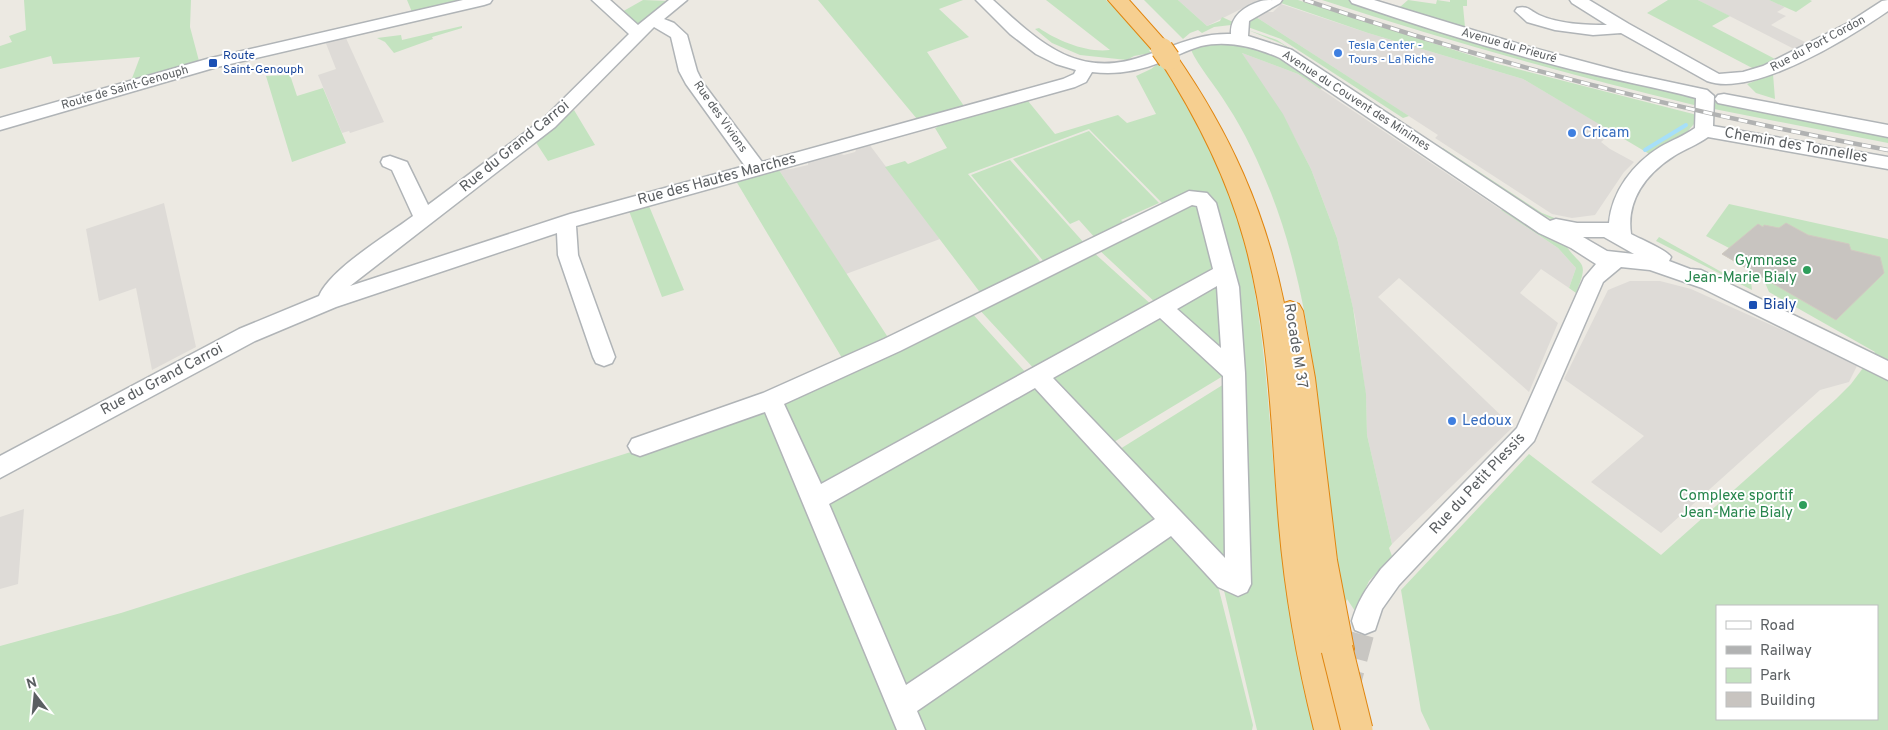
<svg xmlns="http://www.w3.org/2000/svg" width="1888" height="730" font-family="Overpass,sans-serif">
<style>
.industrial{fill:#dedbd7}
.green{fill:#c4e3c0;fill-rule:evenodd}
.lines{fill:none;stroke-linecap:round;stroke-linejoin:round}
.stream{stroke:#a6dff9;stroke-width:4}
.building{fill:#c8c4c0;stroke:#d1cac1}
.minor-tunnel{stroke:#c8c6c2;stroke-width:25;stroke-dasharray:25 12;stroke-linecap:butt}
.minor-casing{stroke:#b0b4b7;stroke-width:3}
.highway-casing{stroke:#e0850f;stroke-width:2}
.minor{fill:#fff;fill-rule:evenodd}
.highway{fill:#f6cf90;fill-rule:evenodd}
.rail-casing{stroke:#b1b2b2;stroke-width:4.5}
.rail{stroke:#fff;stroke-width:3;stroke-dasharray:9;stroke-linecap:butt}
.highway-bridge-far1-casing{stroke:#e0850f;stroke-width:24;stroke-linecap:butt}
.highway-bridge-casing{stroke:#e0850f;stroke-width:33;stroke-linecap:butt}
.highway-bridge-far1{stroke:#f6cf90;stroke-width:22}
.highway-bridge{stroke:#f6cf90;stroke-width:31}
.shop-dot{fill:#3f7fe0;stroke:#fff;stroke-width:2}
.transit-dot{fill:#1a4fb4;stroke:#fff;stroke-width:2}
.leisure-dot{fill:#2e9e5b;stroke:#fff;stroke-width:2}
.labels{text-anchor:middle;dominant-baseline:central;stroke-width:4;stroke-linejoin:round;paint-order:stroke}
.far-street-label{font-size:12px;fill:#5b5f62;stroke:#fff}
.far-shop-label{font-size:12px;fill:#366cbe;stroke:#fff;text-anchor:start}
.far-transit-label{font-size:12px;fill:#164399;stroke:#fff;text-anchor:start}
.shop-label{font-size:15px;fill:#366cbe;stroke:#fff;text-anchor:start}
.street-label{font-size:15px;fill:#5b5f62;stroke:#fff}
.leisure-label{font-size:15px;fill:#27864d;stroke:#fff;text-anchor:end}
.transit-label{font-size:15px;fill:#164399;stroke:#fff;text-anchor:start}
</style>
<rect width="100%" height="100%" fill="#ece9e2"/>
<path class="industrial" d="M1178,0H1259L1207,26Z
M1698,0H1769L1785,7L1777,12L1786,16L1771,25L1809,44L1796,50Z
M1281,4L1368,33L1523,79L1613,132L1601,142L1610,149L1634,162L1624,172L1595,215L1572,218L1552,214L1435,138L1438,135L1256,17L1265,12H1273Z
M345,36L384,122L350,133L349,131L342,133L318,75L336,69L325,41Z
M1242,53L1298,74L1558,248L1576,268L1569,288L1541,269L1520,293L1558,323L1529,392L1399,278L1378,297L1513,427L1392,544L1367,435L1366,397L1355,317L1337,238L1311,169L1290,129Z
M869,144L940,239L846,274L779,170L791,169L808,165V162L838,153L844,155L855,152L857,148Z
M164,203L196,347L152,370L136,288L99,301L86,229Z
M1630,281H1660L1691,289L1820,347L1857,366L1849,382L1820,390L1661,533L1591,482L1644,436L1564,379L1608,290Z
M24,509L18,584L0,589V517Z"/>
<path class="green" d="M24,0H191L190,27L199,61L131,81L140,57L53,64L51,56L0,69V46L12,42L9,36L26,30Z
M407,0H459L461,1L412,12Z
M643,0L668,1L640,24H634L620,13Z
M818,0H963L939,9L969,37L927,52L964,106L917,119Z
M1046,0H1106L1125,18L1152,50H1149L1151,53L1134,56L1127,60L1080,55L1052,43L1035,29L1039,28C1058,41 1087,53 1110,50Z
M1144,0H1178L1207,26L1220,21L1222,17L1233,22L1231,25L1214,27L1202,33L1198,30L1190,33L1183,39Z
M1281,0H1298L1498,64L1701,116L1687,132L1651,155L1523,79L1368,33L1278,2Z
M1322,0H1349L1372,8L1669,89V92L1694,98L1697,103L1694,105C1568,75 1445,40 1322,0Z
M1408,0L1436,4L1437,0L1450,2V0H1467V6H1463L1465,27L1400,7Z
M1668,0H1698L1730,16L1712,26L1777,60L1756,70L1647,13Z
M1769,0H1810L1812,1L1796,12Z
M1256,17L1409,116L1403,118L1281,39L1245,26L1248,22Z
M462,26V28L432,37L433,39L394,53L385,42L377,38L401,35L402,40Z
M1248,30L1277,40L1400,120L1398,121L1282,44Z
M1226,43L1249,46L1276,55L1324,87L1320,89L1298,74L1242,53L1283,114L1297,142L1311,169L1337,238L1353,308L1366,394L1367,435L1392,544L1389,548L1392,556L1369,581L1355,611L1347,599L1345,605C1320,469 1322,324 1271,193C1259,163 1245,132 1227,105C1216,86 1199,68 1190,48L1208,44Z
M1160,62C1180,93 1197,124 1214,157C1219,168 1226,179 1230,191C1267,303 1267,410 1279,526C1286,595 1299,662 1315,730H1257L1222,582H1240L1211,202L1165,206L1089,129L968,174L1043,265L982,295L885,167L905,161L908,164L947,148L935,128H937L935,126L1028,101L1055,134L1118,115L1127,123L1156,114L1136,76L1151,69Z
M1773,74L1775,99L1756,93L1747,84Z
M290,75L297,96L323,88L346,143L292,162L266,76Z
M1713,101L1888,134V143L1709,108Z
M574,110L595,145L548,161L535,141Z
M1089,131L1159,203L1121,220L1125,224L1096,239L1079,220L1070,224L1013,159Z
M1443,148L1542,213L1562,221L1551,219L1535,211L1441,149Z
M1010,160L1085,244L1045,263L971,175Z
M779,170L891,342L845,363L736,181Z
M1198,202L1219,271L1158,305L1097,248Z
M1729,204L1888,239V730H1430L1421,711L1401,590L1529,454L1661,555L1836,399L1851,384L1875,352L1769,292L1763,278L1722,254L1729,248L1706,236ZM1717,606H1877V719H1717Z
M649,206L684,290L662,297L629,211Z
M1504,209L1564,243C1581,269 1590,258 1576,293L1569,288L1576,268L1558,248L1501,210Z
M1659,237L1734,279L1739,275L1751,282L1752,290L1656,241Z
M1092,251L1154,307L1037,372L977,307Z
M1222,279L1229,356L1173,307Z
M970,311L1104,459L1229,381L1232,569L1216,578L1253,725L1252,730H0V646L121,613L634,451Z
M1158,315L1228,373L1109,445L1049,377Z"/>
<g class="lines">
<path class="stream" d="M1645,150L1686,125"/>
</g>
<path class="building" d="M1786,223L1808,235L1849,244L1851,250L1880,257L1884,273L1836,320L1722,254L1758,224L1763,227L1764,225L1779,228Z"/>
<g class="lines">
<path class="minor-tunnel" d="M1336,730L1365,621"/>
<defs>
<path id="minor" d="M463,0H492L490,3L484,5L217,67L0,130V118L207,59Z
M592,0H610L638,25L669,0H687L664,19L674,23L687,35L697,71L703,83L762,162L1063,79L1074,74L1076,70L1056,64L1036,54L1010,34L976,0H993C1040,43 1078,81 1147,55C1176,45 1200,33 1231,34C1230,16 1245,6 1261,1C1267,0 1276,0 1282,0L1280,3L1249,21L1248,36L1292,50L1550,221L1556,219L1577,223H1609C1612,191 1633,164 1660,147C1672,140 1684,136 1695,128L1696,98C1656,87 1615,80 1574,70C1499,51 1425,28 1352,3L1350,0H1374L1522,45L1623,72L1707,90L1714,96L1713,126L1888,157V169L1708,137C1697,145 1685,149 1674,156C1646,174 1626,200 1631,234C1640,239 1667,250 1671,257L1669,261L1690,269L1701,270L1888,361V380L1702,288L1650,270L1621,267L1603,282L1534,441L1399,585L1382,609L1375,630L1365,634L1355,630L1352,621C1359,598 1367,588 1381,569L1517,428L1584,278L1596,264L1571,248L1539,233L1280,58C1255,47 1228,40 1201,46C1187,50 1174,57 1161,62C1139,71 1116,75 1092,72L1086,82L1075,87L576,226L578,255L615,357L612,363L604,366L596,363L593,357L558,255L557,233L336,307L255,341L0,478V456L239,329L319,296C330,269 389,234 413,216L392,170L383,166L381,162L383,158L390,156L407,162L428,205L543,119L629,34ZM654,27L671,37L679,71L686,84L745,166L570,214L350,286L555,127ZM1583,237H1604L1634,254L1607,251Z
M1570,0H1589L1629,24L1719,74L1743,72L1763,66L1848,23L1882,1L1888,0V11C1849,38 1753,98 1707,81L1621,33L1593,35L1555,30L1527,22L1515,11L1517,8C1528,5 1530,11 1539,15C1558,24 1586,25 1607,25L1572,3Z
M1724,94L1888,125V137L1718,103L1715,99L1718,95Z
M1189,191L1207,193L1216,203L1239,287L1245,373L1251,584L1247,592L1238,596L1218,587L1171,536L917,711L925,730H897L765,412L640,456L632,453L628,446L632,439L763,393L884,339ZM1192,205L1197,206L1213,269L821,484L784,404L900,351ZM1217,286V287L1221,348L1177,309ZM1160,318L1223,376L1225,558L1053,378ZM1035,388L1155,519L906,685L829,504Z"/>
<path id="highway" d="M1108,0H1129L1169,45L1172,49L1170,53L1176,55C1230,133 1265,210 1284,303L1290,301L1299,304L1303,311L1315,378L1337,560L1354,649L1349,660L1337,665L1332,663L1350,730H1314C1297,662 1285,595 1279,525C1271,430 1270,332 1244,240C1226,175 1195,115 1159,59L1161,55L1155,53Z"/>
</defs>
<use href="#minor" class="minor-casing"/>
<use href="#highway" class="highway-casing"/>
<use href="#minor" class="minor"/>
<use href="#highway" class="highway"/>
<defs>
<path id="rail" d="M1305,0C1496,65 1690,113 1888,150"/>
</defs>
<use href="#rail" class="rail-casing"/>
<use href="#rail" class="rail"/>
<defs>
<path id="highway-bridge-far1" d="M1162,49L1169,59"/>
<path id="highway-bridge" d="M1337,649L1357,730"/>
</defs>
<use href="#highway-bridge-far1" class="highway-bridge-far1-casing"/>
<use href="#highway-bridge" class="highway-bridge-casing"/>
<use href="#highway-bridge-far1" class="highway-bridge-far1"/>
<use href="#highway-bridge" class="highway-bridge"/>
</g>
<g class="shop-dot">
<circle cx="1338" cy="53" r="5"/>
<circle cx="1572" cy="133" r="5"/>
<circle cx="1452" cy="421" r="5"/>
</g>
<g class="transit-dot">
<rect x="208" y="58" width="10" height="10" rx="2.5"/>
<rect x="1748" y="300" width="10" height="10" rx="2.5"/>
</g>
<g class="leisure-dot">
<circle cx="1807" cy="270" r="5"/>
<circle cx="1803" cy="505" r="5"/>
</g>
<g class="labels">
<g class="far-street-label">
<text transform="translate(1818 44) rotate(-28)">Rue du Port Cordon</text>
<text transform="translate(1509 46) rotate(16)">Avenue du Prieuré</text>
<text transform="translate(125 88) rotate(-16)">Route de Saint-Genouph</text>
<text transform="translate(1356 101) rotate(33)">Avenue du Couvent des Minimes</text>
<text transform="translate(720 117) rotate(55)">Rue des Vivions</text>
</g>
<g class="far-shop-label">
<text x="1348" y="46">Tesla Center -<tspan x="1348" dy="14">Tours - La Riche</tspan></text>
</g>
<g class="far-transit-label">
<text x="223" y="56">Route<tspan x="223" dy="14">Saint-Genouph</tspan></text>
</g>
<g class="shop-label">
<text x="1582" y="133">Cricam</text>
<text x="1462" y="421">Ledoux</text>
</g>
<g class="street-label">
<text transform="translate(1796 146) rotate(10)">Chemin des Tonnelles</text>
<text transform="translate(515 147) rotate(-39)">Rue du Grand Carroi</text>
<text transform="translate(717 180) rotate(-15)">Rue des Hautes Marches</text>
<text transform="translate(1295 346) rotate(81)">Rocade M 37</text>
<text transform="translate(162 380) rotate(-28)">Rue du Grand Carroi</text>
<text transform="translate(1478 484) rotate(-47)">Rue du Petit Plessis</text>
</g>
<g class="leisure-label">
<text x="1797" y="261">Gymnase<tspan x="1797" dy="17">Jean-Marie Bialy</tspan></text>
<text x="1793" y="496">Complexe sportif<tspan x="1793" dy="17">Jean-Marie Bialy</tspan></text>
</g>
<g class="transit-label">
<text x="1763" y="305">Bialy</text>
</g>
</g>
<rect x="1716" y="605" width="162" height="115" fill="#ffffff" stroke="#bdbfc0"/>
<rect x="1726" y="621" width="25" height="8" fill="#ffffff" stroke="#bdbfc0"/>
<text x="1760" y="630" font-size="15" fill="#5b5f62">Road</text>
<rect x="1726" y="646" width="25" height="8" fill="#b1b2b2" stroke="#bdbfc0"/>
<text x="1760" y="655" font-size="15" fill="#5b5f62">Railway</text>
<rect x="1726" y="668" width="25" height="15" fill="#c4e3c0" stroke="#bdbfc0"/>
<text x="1760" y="680" font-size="15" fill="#5b5f62">Park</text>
<rect x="1726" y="692" width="25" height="15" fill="#c8c4c0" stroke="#bdbfc0"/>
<text x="1760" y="705" font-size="15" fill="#5b5f62">Building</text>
<g transform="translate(35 695) rotate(344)" stroke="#ffffff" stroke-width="4" paint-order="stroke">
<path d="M0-4L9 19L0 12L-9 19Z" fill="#5b5f62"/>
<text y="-8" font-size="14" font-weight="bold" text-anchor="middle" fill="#5b5f62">N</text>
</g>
</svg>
